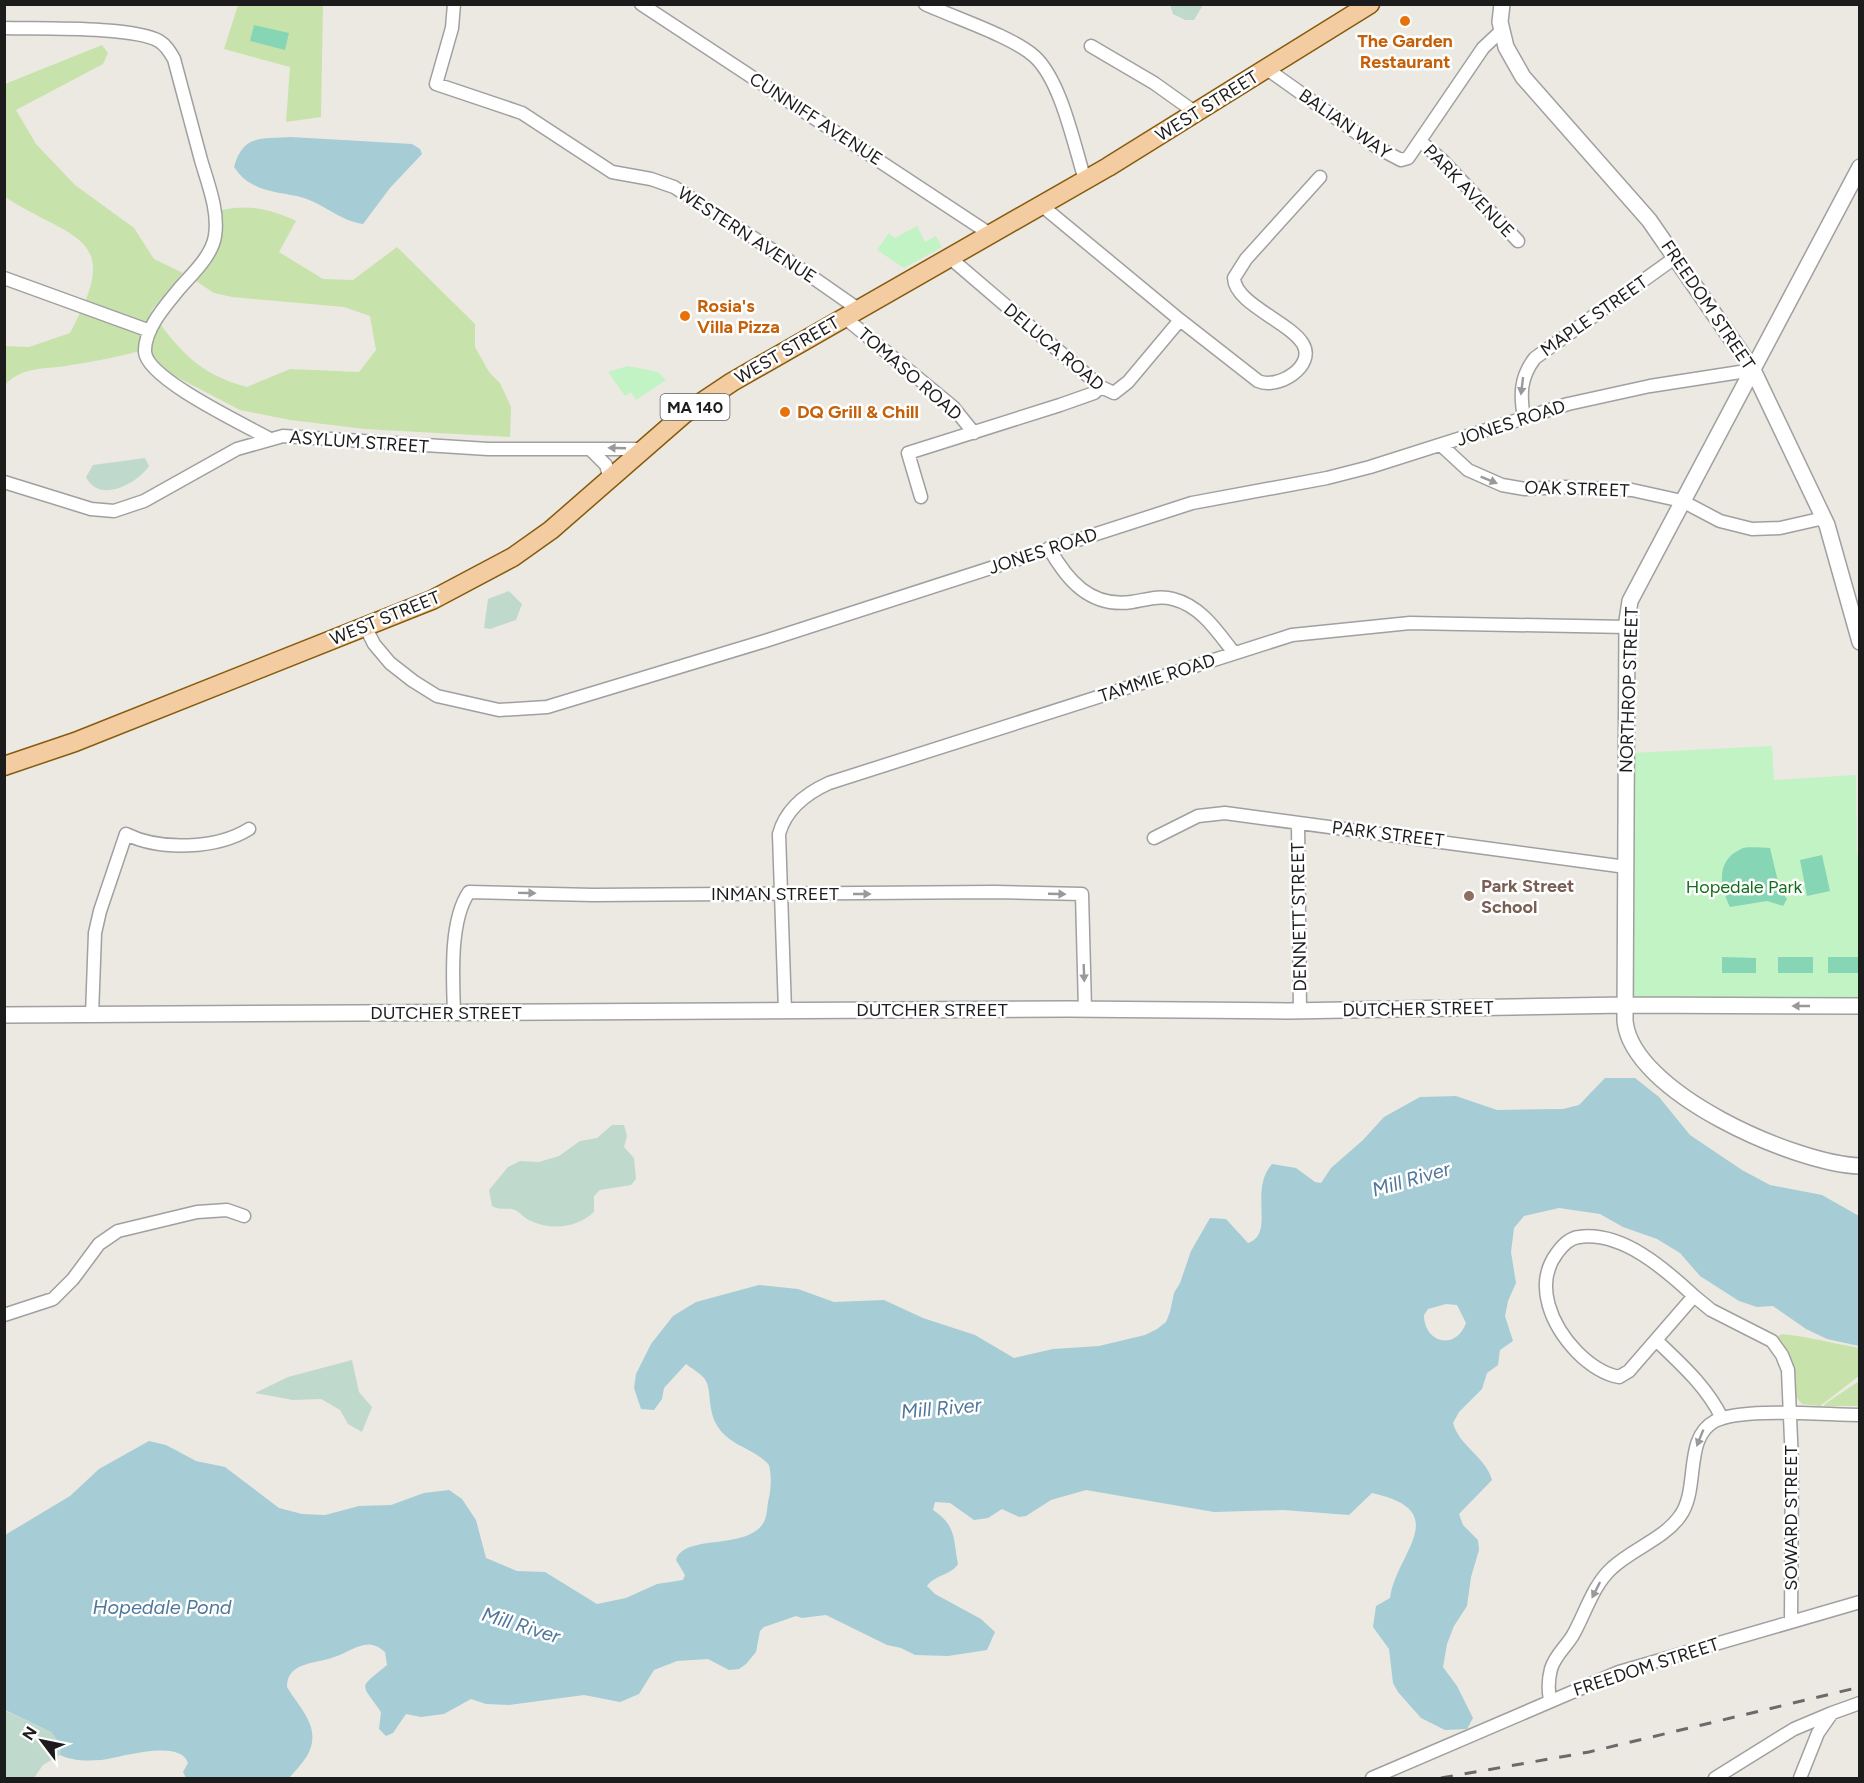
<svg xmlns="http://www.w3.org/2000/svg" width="1864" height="1783" font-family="Figtree,sans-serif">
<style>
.grass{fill:#c8e2ac}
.wetland{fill:#c0d9cd}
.park{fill:#c2f3c4}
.pitch{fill:#86d5b5}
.water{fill:#a6ccd6;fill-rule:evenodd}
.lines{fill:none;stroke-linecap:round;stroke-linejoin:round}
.minor-casing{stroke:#a0a0a0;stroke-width:15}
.tertiary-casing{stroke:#a0a0a0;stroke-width:18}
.primary-casing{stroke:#865b0d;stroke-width:21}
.minor{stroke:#fff;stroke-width:12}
.tertiary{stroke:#fff;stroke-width:15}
.primary{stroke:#f3cda1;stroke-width:18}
.rail{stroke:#6a6a6a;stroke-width:3;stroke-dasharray:12 12;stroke-linecap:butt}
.oneway{fill:#999}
.food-dot{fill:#e8710a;stroke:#fff;stroke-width:2}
.education-dot{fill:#8d6e63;stroke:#fff;stroke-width:2}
.labels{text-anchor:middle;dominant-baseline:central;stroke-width:5;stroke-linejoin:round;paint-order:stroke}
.shield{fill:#fff;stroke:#606060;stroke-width:1.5}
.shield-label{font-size:16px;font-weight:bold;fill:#1c1c1c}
.food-label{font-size:18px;font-weight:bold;fill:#c56008;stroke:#fff;text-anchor:start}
.street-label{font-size:18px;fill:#1c1c1c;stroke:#fff}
.education-label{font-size:18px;font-weight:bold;fill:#785e54;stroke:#fff;text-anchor:start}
.park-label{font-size:18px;fill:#156e1a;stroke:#fff}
.water-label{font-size:20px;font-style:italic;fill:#4f779b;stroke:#fff}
</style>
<rect width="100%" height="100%" fill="#ece9e2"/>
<path class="grass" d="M238,5H323L321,117L286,122L290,67L224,49Z
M102,45L108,53L103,64L16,110L36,144L75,185L134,228L154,259L183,273L151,311C178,350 200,375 247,387L290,369L359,372L376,350L370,316L344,307L232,297L214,293L196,281L219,244L222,210C249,204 271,209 296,221L279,252L323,279L353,280L397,247L475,324V347L489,372L500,383L511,407L510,437L365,429L290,420L240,410L169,373L153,357L150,348C124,356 97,361 71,365C47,370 23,365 5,385V346L29,347L70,333C124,234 75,242 5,197V84Z
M1782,1334C1810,1337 1832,1343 1859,1348V1376L1820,1406L1802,1404L1796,1397L1792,1369L1774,1338Z
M1859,1381V1406H1824L1825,1404Z"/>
<path class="wetland" d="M1170,5V4L1203,5L1194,20H1185L1173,14Z
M145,458L149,466C137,484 99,504 86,477L93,465Z
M509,591L522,604L516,620L490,629L484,628L488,599Z
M612,1125H624L627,1136L624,1147L634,1158L636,1179L631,1185L600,1190L594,1196V1212C578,1227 553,1231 531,1221C525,1219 521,1213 515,1210C508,1207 500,1211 492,1206L489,1190L508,1167L520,1161L539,1162L559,1156L580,1141L597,1138Z
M352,1360L359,1392L372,1407L362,1432L348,1424L340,1410L321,1399L293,1400L255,1393L288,1377Z
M4,1710L51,1732L61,1745L60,1755L43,1765L34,1778H5Z"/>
<path class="park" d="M917,226L925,242L936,236L942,247L904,268L877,250L889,233L895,238Z
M628,366L658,372L666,380L636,400L631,392L625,396L608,372Z
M1772,746L1774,780L1856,775L1857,854L1860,855L1859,999H1632L1631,753Z"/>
<path class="pitch" d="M254,25L289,33L285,50L250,41Z
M1770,848L1780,890L1787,899L1783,906L1767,901L1730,907C1720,887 1715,861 1741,849C1748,846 1761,848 1770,848Z
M1822,855L1830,891L1807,896L1800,860Z
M1722,957L1756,958V973H1722Z
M1778,957H1813V973H1778Z
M1828,957H1859V973H1828Z"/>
<path class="water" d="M291,137L412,144L420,149L422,154L390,188L363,224C341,221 325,205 304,198C287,193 269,193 254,185C245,181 239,174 234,167C243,134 262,139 291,137Z
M1605,1078H1635L1659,1097L1690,1135L1742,1170L1770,1185L1822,1195L1859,1216V1346L1827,1339L1806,1329L1773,1306L1757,1307L1739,1301L1700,1276L1680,1253L1657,1239L1623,1227L1600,1214L1559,1208L1524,1216L1514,1228L1511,1252L1516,1283L1508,1301L1505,1316L1513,1341L1500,1350L1498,1365L1487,1373L1482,1389L1459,1412L1453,1423C1459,1446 1486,1457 1492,1480L1459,1514L1463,1525L1478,1540L1479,1550L1471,1577L1467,1606L1454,1626L1447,1644L1443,1667L1457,1686L1473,1718L1467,1729L1445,1730L1421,1718L1398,1692L1393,1683L1389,1649L1373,1627L1376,1606L1390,1598C1396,1553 1455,1511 1372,1493L1349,1515L1283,1510L1214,1512L1086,1490L1051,1500L1026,1516L1019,1517L1002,1509L988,1518L974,1520L950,1503L935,1502L933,1510C957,1526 953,1539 958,1564C951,1575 935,1575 927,1586L935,1594L981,1619L995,1632L987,1650L948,1656L915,1655L901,1648L887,1645L826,1615L802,1618L796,1616L764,1627L760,1631L756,1652L746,1664L739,1669L729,1670L708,1659L677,1661L654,1670L639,1694L620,1702L584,1695L509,1705L486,1704L471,1699L444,1714L421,1717L406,1714L393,1733L386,1736L379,1729L381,1712C361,1682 357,1690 387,1665L385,1652C367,1635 353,1651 334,1657C317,1664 287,1661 287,1687C300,1709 323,1728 307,1756C302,1764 295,1771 289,1778H186L183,1772L188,1763C180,1738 119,1758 101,1760C86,1761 73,1761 60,1755L61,1745L51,1732L5,1710V1535L70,1496L99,1469L149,1441L166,1445L196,1461L225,1467L279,1508L302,1514L325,1515L359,1506L391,1505L424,1493L449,1490L462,1499L476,1520L486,1558L517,1571L545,1572L597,1604L626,1598L657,1584L683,1580L685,1575L676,1560C684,1534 743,1550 762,1525C767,1519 767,1509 768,1502C771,1490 772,1478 769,1465C754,1448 730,1446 718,1427C706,1409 713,1389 704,1378C700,1373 691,1368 686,1364L664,1388L662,1399L654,1410L641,1409L634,1388L636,1374L651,1344L673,1316L696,1302L759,1285L798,1289L834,1302L884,1300L923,1318L975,1335L1014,1358L1053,1349L1099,1346L1145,1335L1157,1329L1166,1322L1170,1312L1174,1293L1180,1283L1191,1251L1210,1218L1226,1219L1248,1243C1276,1234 1248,1191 1272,1164L1296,1168L1315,1182L1321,1183L1331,1168L1363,1140L1384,1117L1420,1097L1456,1096L1497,1110L1563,1109L1579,1105ZM1446,1304L1457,1305L1466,1323C1456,1351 1424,1343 1424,1315L1428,1309Z"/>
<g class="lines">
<defs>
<path id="minor" d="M454,4L452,28L436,84L522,113L612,172L651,179L674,187L785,258L858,309
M641,4L990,234
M925,4C955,18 1011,36 1034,56C1061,80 1074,145 1085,180
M4,28C38,29 134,26 159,41C166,45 170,52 174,59C183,93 192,127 201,160C208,184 219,211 215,236C212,256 192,274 179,289C166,305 144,329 145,352C147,379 245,425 270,439
M1091,46L1154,83L1196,113
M1267,69L1378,148L1401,160L1408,158L1483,48L1501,31
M1420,141L1442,160L1518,241
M949,257L1101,387L1114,393L1128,382L1180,320L1041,205
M4,278L150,331
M844,317L953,407L974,433
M1180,320L1258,381C1278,390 1316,366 1303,344C1290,322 1235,304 1234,278L1246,259L1320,177
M1524,418C1520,395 1520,377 1535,358L1676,257
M1442,446L1468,470L1502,485L1525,489L1565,487L1632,490L1682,501L1720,521L1752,529L1780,528L1824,518
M590,449L606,465L610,479
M4,482L91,509L114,511L144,501L237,449L283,436L488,449H643
M921,497L908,453L1060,405L1094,393L1101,387
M1049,548C1067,580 1090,608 1132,602C1145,600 1159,595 1173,599C1201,606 1217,631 1234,653
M365,626L374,644L390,663L413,681L437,696L499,710L547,707L765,641L1192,503L1327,478L1370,467L1568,404L1650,386L1753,370
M1298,823L1300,1011
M1154,838L1198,816L1225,813L1626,867
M785,1011L779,834C786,808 807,793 829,783L1292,635L1410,623L1627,627
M454,1013C453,979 449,921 469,892L593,895L995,892L1082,894L1085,1009
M92,1015L95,933L100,911L126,834C160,851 217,849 249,829
M1694,1296C1665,1269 1622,1231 1579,1237C1569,1238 1562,1246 1557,1253C1533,1285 1552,1326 1577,1352C1588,1363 1603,1374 1619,1377L1629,1371L1694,1296L1711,1310L1772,1341L1782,1355L1788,1370L1792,1463L1791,1622
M4,1315L53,1299L73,1279L99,1244L118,1231L197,1212L227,1210L244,1216
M1656,1340C1682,1365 1706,1386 1722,1418
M1550,1700C1548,1689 1548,1680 1551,1669C1555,1655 1566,1647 1573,1635C1585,1614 1593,1585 1612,1568C1632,1549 1664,1539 1680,1516C1700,1489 1683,1438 1715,1421C1742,1407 1826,1415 1860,1415
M1372,1778L1619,1672L1860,1602
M1715,1778L1794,1729L1832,1713
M1800,1778L1818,1733L1832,1713L1860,1703"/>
<path id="tertiary" d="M1502,4L1500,22L1506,47L1523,77L1649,220L1753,370L1827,525L1860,642
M1860,167L1630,601L1627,621L1625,1021C1632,1093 1796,1164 1860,1166
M4,1015L1067,1009L1288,1011L1625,1005L1860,1006"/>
<path id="primary" d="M4,766L75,742L432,600L513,557L551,530L684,414L732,382L1108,167L1370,4"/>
</defs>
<use href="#minor" class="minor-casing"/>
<use href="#tertiary" class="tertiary-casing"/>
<use href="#primary" class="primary-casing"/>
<use href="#minor" class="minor"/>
<use href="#tertiary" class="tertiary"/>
<use href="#primary" class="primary"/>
<path class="rail" d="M1441,1778L1589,1752L1860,1687"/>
</g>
<defs><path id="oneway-solid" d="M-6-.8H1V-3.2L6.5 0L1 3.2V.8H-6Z" transform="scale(1.5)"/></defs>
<g class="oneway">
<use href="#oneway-solid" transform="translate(1522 386) rotate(97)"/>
<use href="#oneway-solid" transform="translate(617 448) rotate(-178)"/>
<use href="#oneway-solid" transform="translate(1489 480) rotate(22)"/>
<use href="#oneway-solid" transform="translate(527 893) rotate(1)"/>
<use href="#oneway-solid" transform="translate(862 894)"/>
<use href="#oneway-solid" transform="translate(1057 894) rotate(2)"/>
<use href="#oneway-solid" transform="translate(1084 973) rotate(88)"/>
<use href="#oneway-solid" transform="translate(1801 1006) rotate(-180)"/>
<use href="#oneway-solid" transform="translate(1700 1438) rotate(112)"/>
<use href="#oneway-solid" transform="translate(1596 1590) rotate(117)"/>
</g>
<g class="food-dot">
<circle cx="1405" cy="21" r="6"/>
<circle cx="685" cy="316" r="6"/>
<circle cx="785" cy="412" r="6"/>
</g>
<circle class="education-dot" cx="1469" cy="896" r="6"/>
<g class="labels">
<rect class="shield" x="660.5" y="394" width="69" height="26" rx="4.5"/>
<g class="shield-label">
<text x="695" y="407">MA 140</text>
</g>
<g class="food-label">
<text x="1405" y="41" text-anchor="middle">The Garden<tspan x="1405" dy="21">Restaurant</tspan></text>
<text x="697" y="306">Rosia's<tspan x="697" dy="21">Villa Pizza</tspan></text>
<text x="797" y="412">DQ Grill &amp; Chill</text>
</g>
<g class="street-label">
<text transform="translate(1207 106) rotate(-32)">WEST STREET</text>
<text transform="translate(816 119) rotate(33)">CUNNIFF AVENUE</text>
<text transform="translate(1345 124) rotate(35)">BALIAN WAY</text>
<text transform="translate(1469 191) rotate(46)">PARK AVENUE</text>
<text transform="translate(747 235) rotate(33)">WESTERN AVENUE</text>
<text transform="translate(1708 305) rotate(56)">FREEDOM STREET</text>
<text transform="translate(1594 316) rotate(-35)">MAPLE STREET</text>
<text transform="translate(1054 347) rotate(40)">DELUCA ROAD</text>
<text transform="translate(787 350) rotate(-30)">WEST STREET</text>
<text transform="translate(910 374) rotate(41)">TOMASO ROAD</text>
<text transform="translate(1511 423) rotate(-18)">JONES ROAD</text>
<text transform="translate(359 442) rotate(4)">ASYLUM STREET</text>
<text transform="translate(1577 489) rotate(2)">OAK STREET</text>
<text transform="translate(1043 551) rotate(-18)">JONES ROAD</text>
<text transform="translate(385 618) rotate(-22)">WEST STREET</text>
<text transform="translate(1157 678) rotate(-18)">TAMMIE ROAD</text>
<text transform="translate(1629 690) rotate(-88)">NORTHROP STREET</text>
<text transform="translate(1388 834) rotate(7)">PARK STREET</text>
<text x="775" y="894">INMAN STREET</text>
<text transform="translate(1299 917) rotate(-91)">DENNETT STREET</text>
<text transform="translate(1418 1009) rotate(-1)">DUTCHER STREET</text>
<text x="932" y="1010">DUTCHER STREET</text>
<text x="446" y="1013">DUTCHER STREET</text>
<text transform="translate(1791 1518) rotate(-90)">SOWARD STREET</text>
<text transform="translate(1646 1667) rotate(-18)">FREEDOM STREET</text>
</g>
<g class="education-label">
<text x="1481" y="886">Park Street<tspan x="1481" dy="21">School</tspan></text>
</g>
<g class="park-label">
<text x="1744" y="887">Hopedale Park</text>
</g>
<g class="water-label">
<text transform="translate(1411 1179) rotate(-16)">Mill River</text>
<text transform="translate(941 1408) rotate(-5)">Mill River</text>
<text x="162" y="1607">Hopedale Pond</text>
<text transform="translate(521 1625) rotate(17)">Mill River</text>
</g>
</g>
<rect width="1864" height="1783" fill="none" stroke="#1c1c1c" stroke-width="12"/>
<g transform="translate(42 1741) rotate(302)" stroke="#ffffff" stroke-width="4.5" paint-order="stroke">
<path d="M0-4.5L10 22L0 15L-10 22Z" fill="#1c1c1c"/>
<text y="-9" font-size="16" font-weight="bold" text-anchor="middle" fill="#1c1c1c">N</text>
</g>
</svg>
